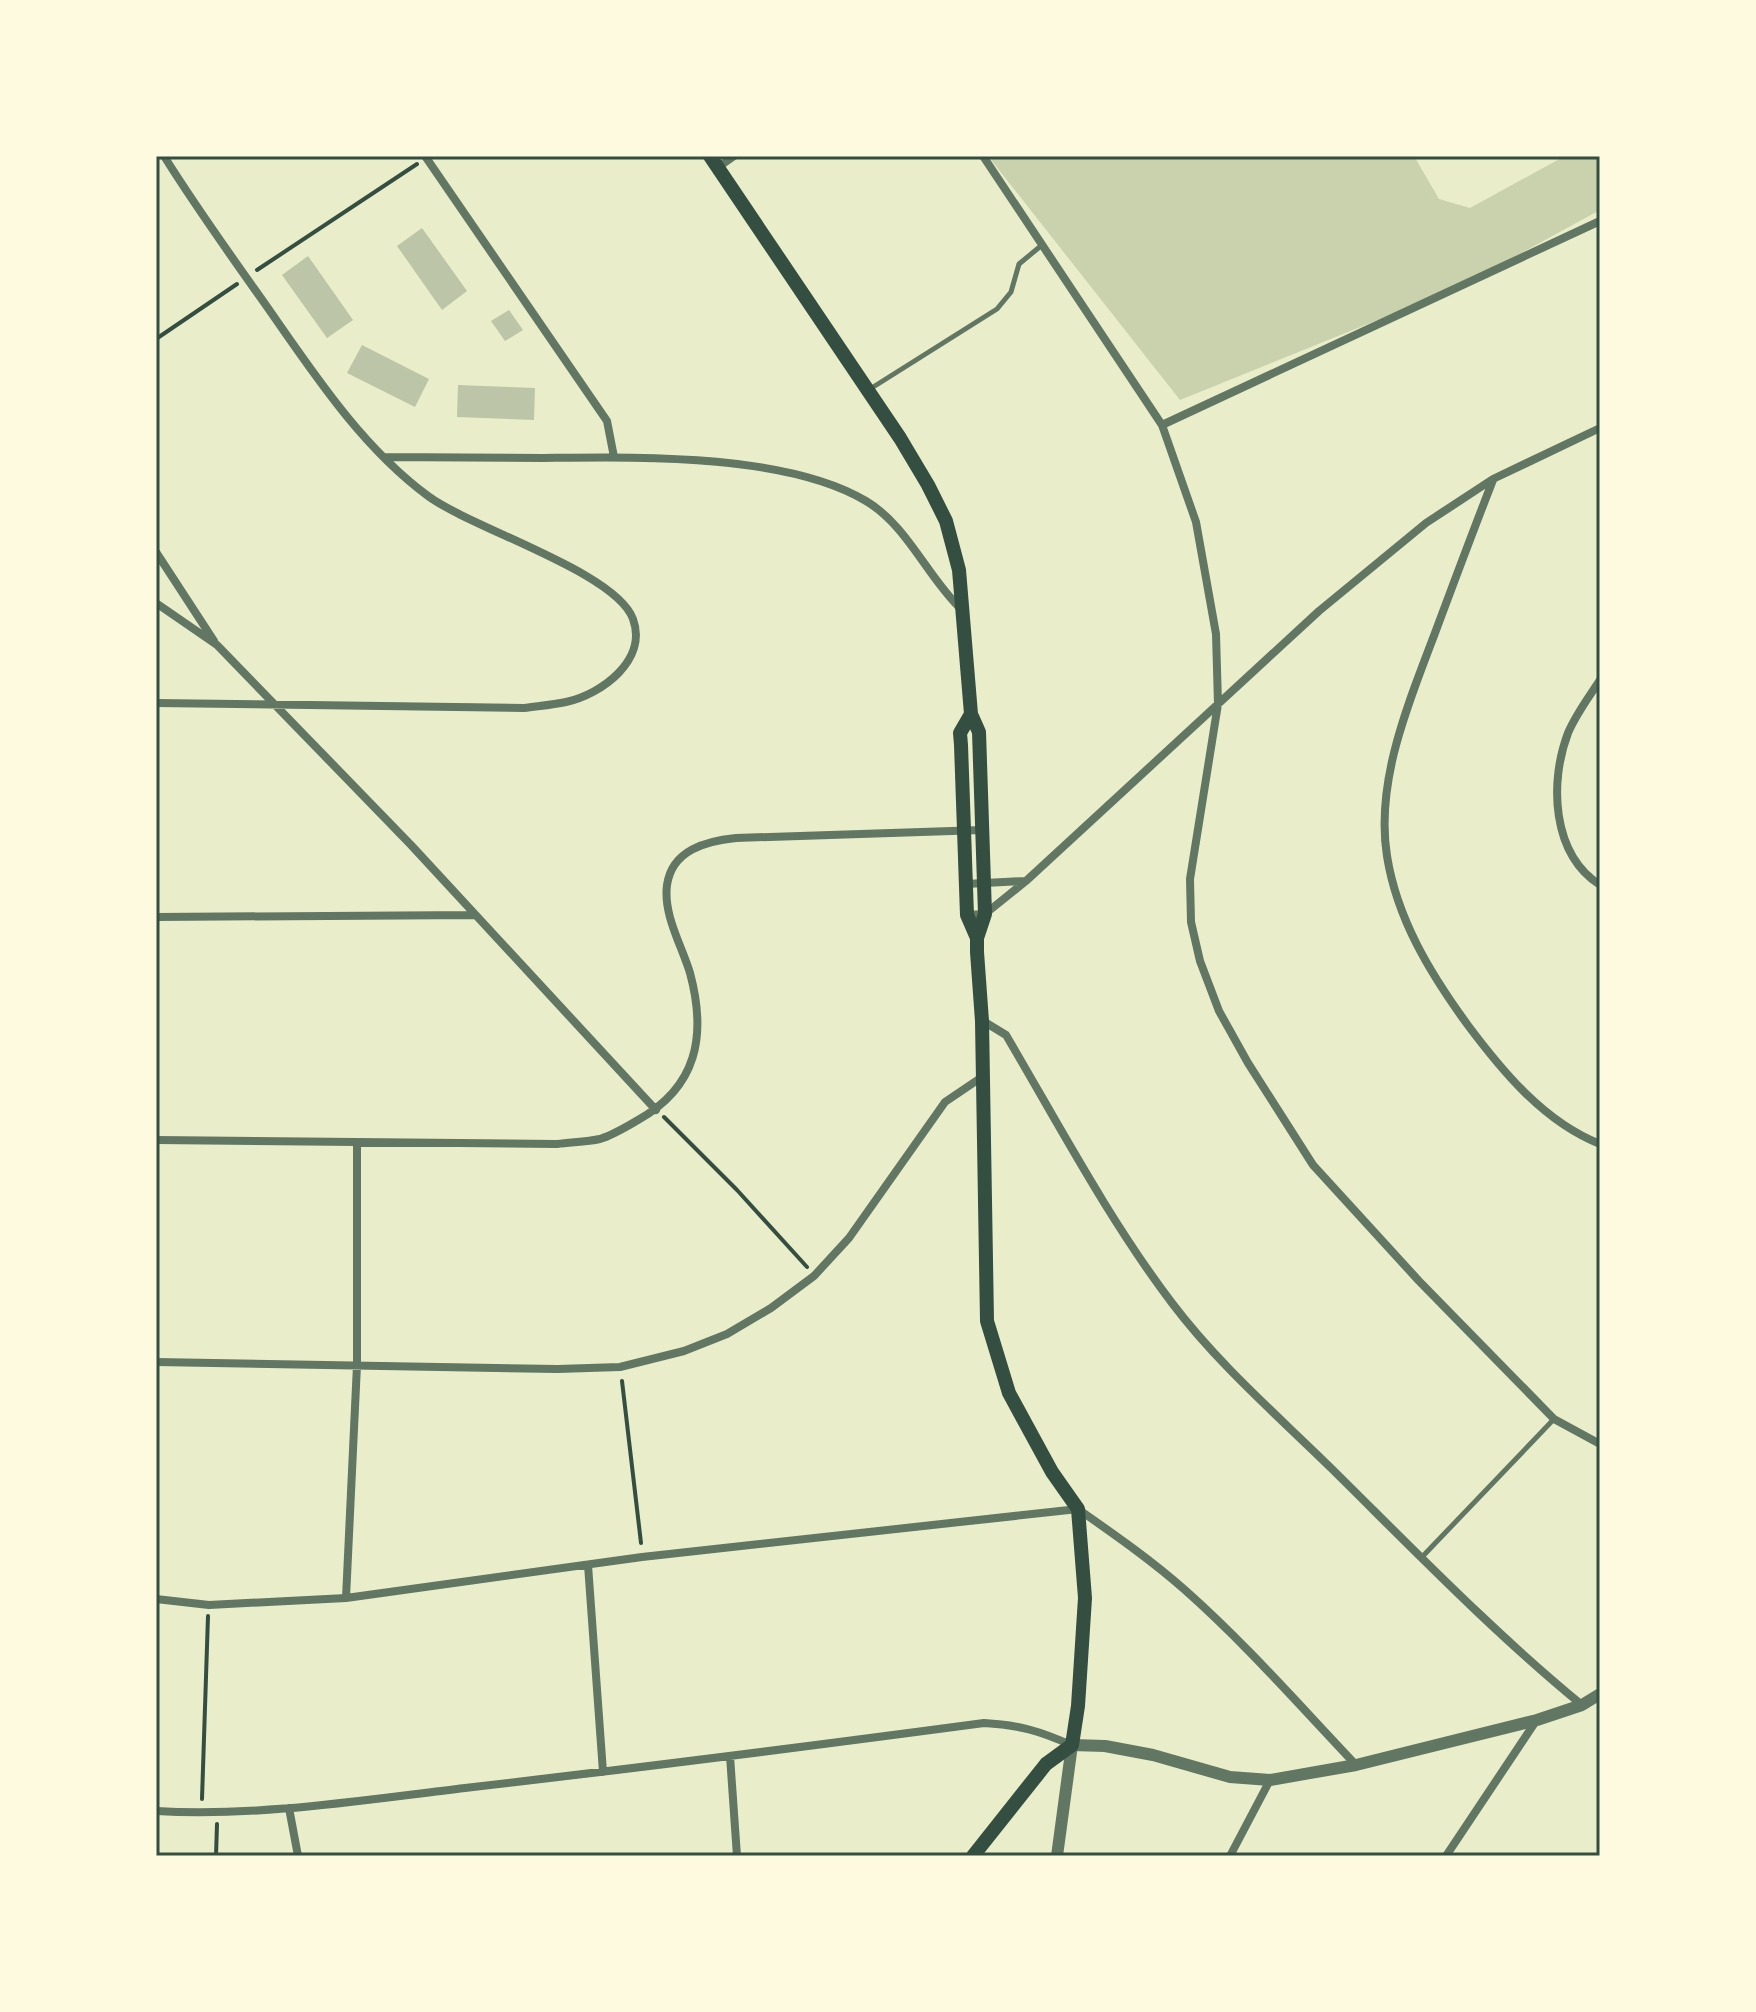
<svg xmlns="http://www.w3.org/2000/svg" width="1756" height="2012" font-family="'Work Sans',sans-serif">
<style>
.green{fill:#cad2ad}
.building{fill:#bcc5a7}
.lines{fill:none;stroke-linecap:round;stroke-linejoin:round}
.path{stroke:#344e41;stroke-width:4}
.service{stroke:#617663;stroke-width:5}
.minor{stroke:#617663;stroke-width:8}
.tertiary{stroke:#617663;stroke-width:12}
.secondary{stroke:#344e41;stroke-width:14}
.neatline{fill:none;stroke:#344e41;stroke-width:3}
</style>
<rect width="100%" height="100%" fill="#e9edc9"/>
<path class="green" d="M988,156H1414L1439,199L1470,208L1565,156H1600V210L1457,288L1180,400Z"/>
<path class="building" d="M422,228L467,291L442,310L397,246Z
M308,256L353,320L327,338L282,275Z
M509,310L523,330L505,341L491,321Z
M362,345L429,379L415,407L347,373Z
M458,385L535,388L534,420L457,417Z"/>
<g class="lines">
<path class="path" d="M257,270L417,164
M156,339L237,284
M664,1117L737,1190L807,1267
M622,1381L641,1543
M202,1799L208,1616
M216,1856L217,1824"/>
<path class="service" d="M870,389L997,309L1011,292L1019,264L1042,245
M1422,1557L1554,1419"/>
<path class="minor" d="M425,156L607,421L614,457
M983,156L1162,425L1196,522L1216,634L1218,704L1190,879L1191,922L1200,961L1219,1011L1248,1063L1313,1165L1419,1281L1554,1419L1600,1444
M717,168L734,156
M1162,425L1600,221
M384,457C437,457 490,458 543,458C635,457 786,453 866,501C908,526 927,577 962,610
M1493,480C1473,531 1454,582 1435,633C1409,702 1375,781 1387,856C1397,919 1430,973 1467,1024C1502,1071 1544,1122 1600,1144
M156,552L214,641
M156,603L217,645L411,845L656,1110
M1600,680C1589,697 1576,714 1568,733C1549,783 1552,854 1600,885
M156,703L524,708C538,706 552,705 566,702C602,694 648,660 633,619C616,572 473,529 428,496C363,448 316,377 270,311C234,260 197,209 164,156
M966,884L1025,881
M967,915L985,914L1026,881L1319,611L1426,523L1493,479L1600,428
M156,917L475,915
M983,1021L1006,1035C1059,1125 1109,1220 1172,1303C1218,1364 1277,1415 1331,1468C1413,1549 1493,1632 1582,1705
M156,1140L557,1144C571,1142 586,1142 600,1139C613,1135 626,1127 638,1120C697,1087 707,1036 690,973C682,946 663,915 667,885C672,850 706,841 736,838L982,830
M156,1362L558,1369L620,1367L684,1351L727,1334L771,1308L814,1276L849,1238L945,1102L982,1077
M588,1565L603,1772
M346,1598L357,1365V1143
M156,1599L209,1605L346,1598L642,1557L1078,1509C1115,1535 1151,1560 1185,1590C1246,1644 1300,1706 1356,1765
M730,1756L737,1856
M289,1808L298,1856
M156,1811C259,1817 363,1800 465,1788C638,1768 811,1746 984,1723C1019,1725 1040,1731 1071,1745
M1230,1856L1270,1780
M1446,1856L1536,1721"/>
<path class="tertiary" d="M1057,1856L1072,1745L1105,1746L1153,1755L1230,1777L1270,1780L1356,1765L1537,1720L1582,1705L1600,1694"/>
<path class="secondary" d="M710,156L900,438L928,485L946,521L959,570L971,714L979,732L985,914L977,938V952L982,1021L987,1321L1009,1393L1052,1472L1078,1509L1085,1598L1078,1706L1072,1745L1046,1764L973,1856
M971,714L960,733L961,745L967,915L977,938"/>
</g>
<rect width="1756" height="2012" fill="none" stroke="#fefae0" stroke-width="316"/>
<rect x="158" y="158" width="1440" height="1696" class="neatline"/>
</svg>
